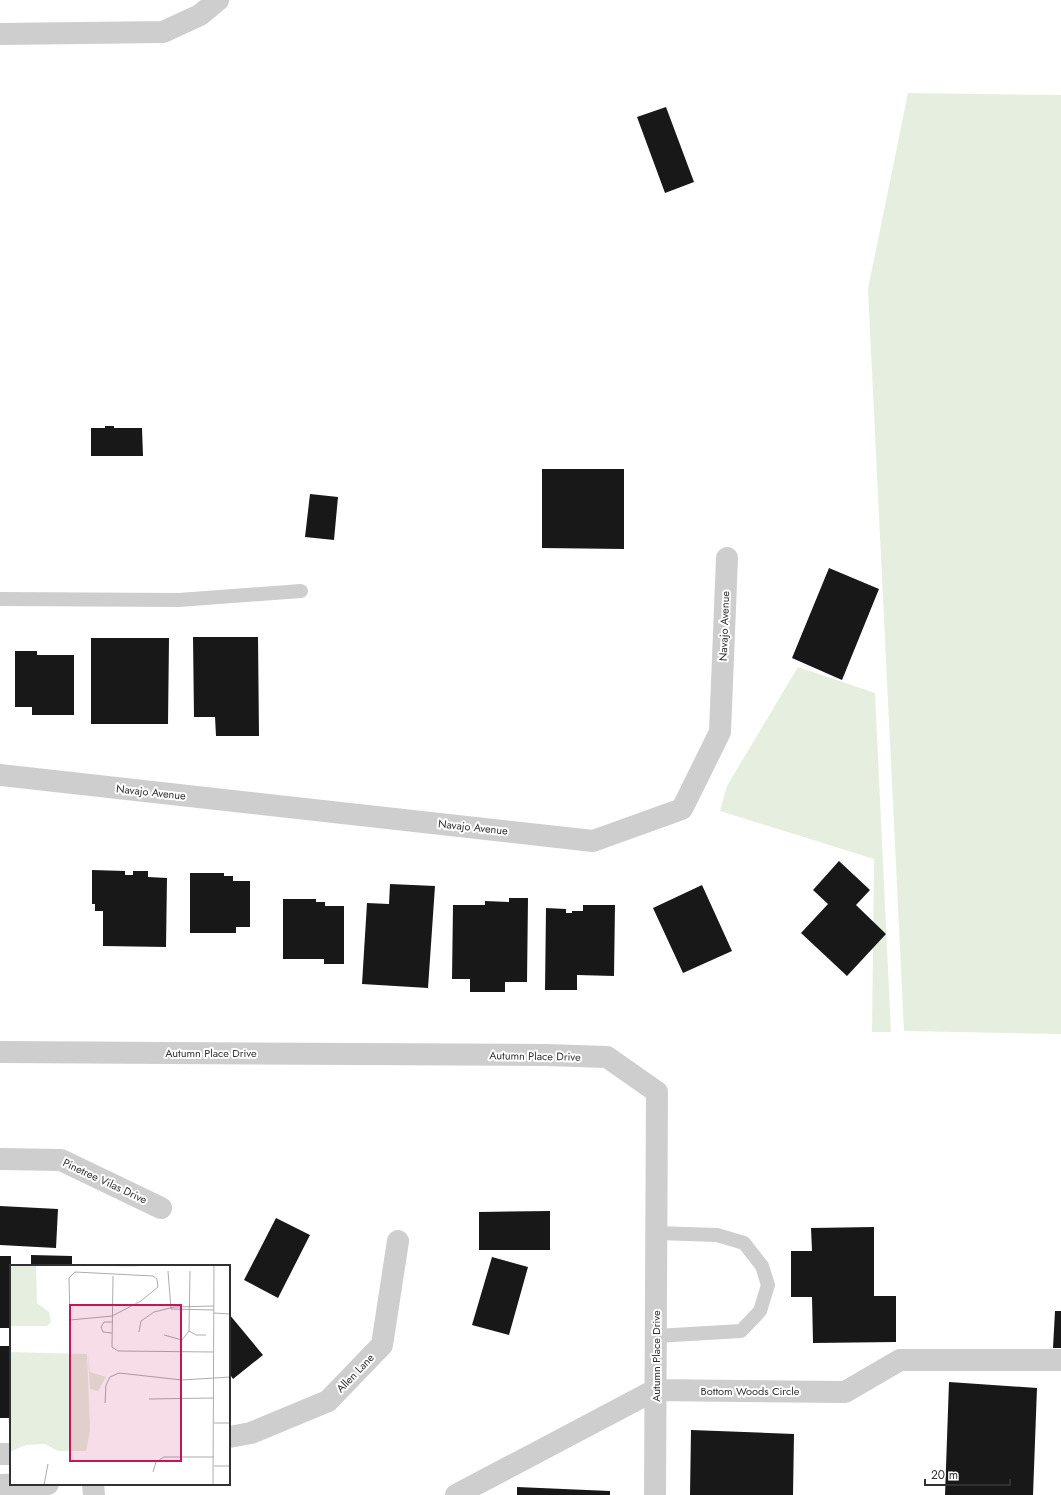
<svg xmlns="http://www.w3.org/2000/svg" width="1061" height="1495" font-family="Jost,sans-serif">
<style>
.green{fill:#e6efdf}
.building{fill:#181818}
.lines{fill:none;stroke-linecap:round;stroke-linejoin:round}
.lane{stroke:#cecece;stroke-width:14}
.street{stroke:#cecece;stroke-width:22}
.labels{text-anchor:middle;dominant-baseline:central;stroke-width:4;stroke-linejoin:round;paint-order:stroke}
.street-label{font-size:11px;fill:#313131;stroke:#fff}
.inset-road{fill:none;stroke:#adadad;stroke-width:1}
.view{fill:#c2185b;fill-opacity:0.15;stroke:#c2185b;stroke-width:2}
.inset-edge{fill:none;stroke:#313131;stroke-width:2}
</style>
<rect width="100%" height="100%" fill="#fff"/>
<path class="green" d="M908,93L1061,95V1034L904,1031L868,289Z
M798,667L875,693L891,1032H872L874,859L720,811L727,786Z"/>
<path class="building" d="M666,107L694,182L665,193L637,117Z
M105,426H114V428H142L143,456H91V428H105Z
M542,469H624V549L542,548Z
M310,494L338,497L334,540L305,537Z
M829,568L879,589L842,680L792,658Z
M193,637H258L259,736H216L215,717H194Z
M91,638H169L168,724H91Z
M15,651H37V655H74V715H32V707H15Z
M839,861L870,890L856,905L886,934L847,976L801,933L828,904L813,890Z
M92,870L125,871V875H133V871H148V877L167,878L166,947L103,946V911H95V904H92Z
M190,873H224V876H233V881H250V927H236V933H190Z
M390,884L435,886L428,988L362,984L367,903L389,904Z
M702,885L732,951L683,973L653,908Z
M509,898H528L527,982H505V992H470V979H452L453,905H485V901L509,902Z
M283,899H316V902H325V906H344V964H324V959H283Z
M583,905H615L614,976L577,975V990H545L546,908L566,909V913H572V911H583Z
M0,1206L58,1209L56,1248L0,1245Z
M550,1211V1250H479V1212Z
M276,1218L310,1235L278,1298L244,1280Z
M874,1227V1296H896V1342L813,1343L812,1297H791V1251H812L811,1228Z
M31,1255L72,1256V1266H31Z
M0,1256H11V1328H0Z
M492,1257L528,1267L509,1335L472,1325Z
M1055,1311H1061V1348H1053Z
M229,1314L263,1355L233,1379L229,1373Z
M0,1346H11V1418H0Z
M949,1382L1037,1388L1033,1495H945Z
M691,1430L794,1434L793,1495H690Z
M517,1487L610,1491V1495H517Z"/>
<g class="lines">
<path class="lane" d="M0,599L179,600L301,591
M656,1336L741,1331L760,1311L768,1285L762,1266L744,1243L717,1235L656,1233"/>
<path class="street" d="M0,34L163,32L200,15L218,0
M0,775L593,841L682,809L720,732L727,558
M0,1052L546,1055L607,1057L657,1092L655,1495
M0,1159L61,1160L161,1208
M229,1437L251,1433L328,1401L382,1345L398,1241
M0,1454H11
M93,1484L94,1495
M0,1485L48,1484
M456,1495L655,1390L845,1392L900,1360H1061"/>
</g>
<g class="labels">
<g class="street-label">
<text transform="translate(724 626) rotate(-88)">Navajo Avenue</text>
<text transform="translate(151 792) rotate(6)">Navajo Avenue</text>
<text transform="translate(473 827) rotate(6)">Navajo Avenue</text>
<text x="211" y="1053">Autumn Place Drive</text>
<text transform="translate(535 1056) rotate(1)">Autumn Place Drive</text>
<text transform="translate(105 1181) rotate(25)">Pinetree Vilas Drive</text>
<text transform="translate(656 1356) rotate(-90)">Autumn Place Drive</text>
<text transform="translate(355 1373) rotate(-46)">Allen Lane</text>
<text x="750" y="1391">Bottom Woods Circle</text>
</g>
</g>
<g transform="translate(10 1265)">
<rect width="220" height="220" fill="#fff"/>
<path d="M0,0H26L27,38L39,47L41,57L37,61H0ZM53,0H135L124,2ZM0,87L77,89L80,166L76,186H48L35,179L16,180L0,187ZM78,89L80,107L96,112L88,126L80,124Z" fill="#e6efdf"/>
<path class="inset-road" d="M158,6L161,44M65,7L143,11L147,14L148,22L131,36L102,51L60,55L59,13ZM103,11L102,82L108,86L204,87M161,44L204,45M204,48L220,49M179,66L180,6M179,66L186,70H196M129,67L131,56L144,47L164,42L204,41M102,68L93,67L91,62L94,57H102M154,70L172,75L179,66M139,134L204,133M95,138L96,120L100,112L109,108L172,115L220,112M204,158H220M204,201H220M143,207L146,197L154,192H204M34,220L38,199M203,220L204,0"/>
<path class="view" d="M60,40H171V196H60Z"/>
<rect width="220" height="220" class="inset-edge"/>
</g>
<path d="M925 1479v6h85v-6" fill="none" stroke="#313131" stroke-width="2"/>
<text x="931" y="1479" font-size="12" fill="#313131" stroke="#ffffff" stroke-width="3" paint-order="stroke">20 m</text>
</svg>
